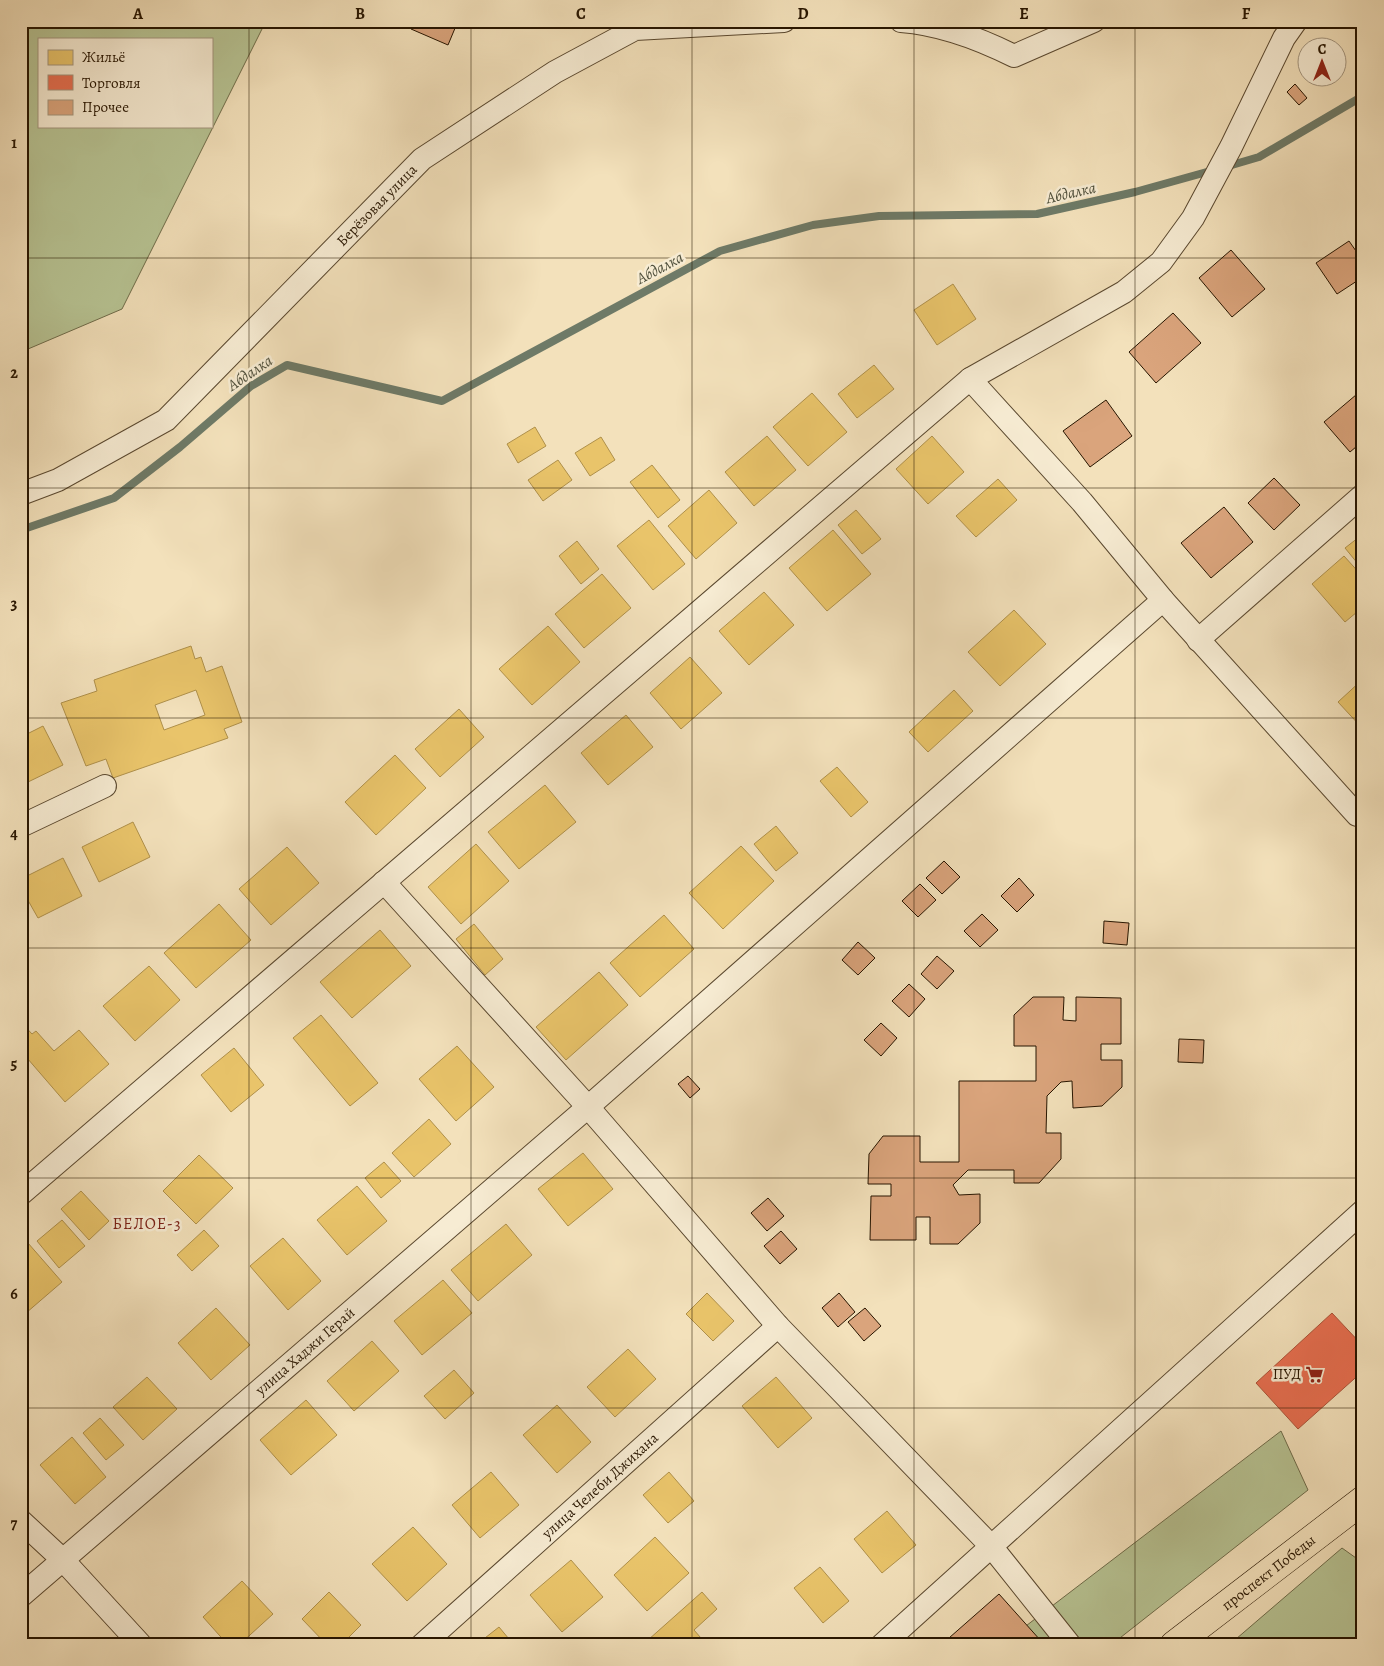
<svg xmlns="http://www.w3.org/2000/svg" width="1384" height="1666" font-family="Alegreya,serif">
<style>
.green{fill:#b7c393;stroke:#6f6c4a;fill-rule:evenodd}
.homes{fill:#e9c46a;stroke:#af904a;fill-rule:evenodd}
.shops{fill:#e76f51;stroke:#ad5439}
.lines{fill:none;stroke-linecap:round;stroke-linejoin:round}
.stream{stroke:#6e7a67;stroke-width:8}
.building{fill:#daa47c;stroke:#271500}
.minor-casing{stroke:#5a482f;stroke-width:24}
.primary-casing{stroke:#271500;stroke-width:29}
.minor{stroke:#f7ecd3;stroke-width:22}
.primary{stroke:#f3e1bb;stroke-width:28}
.grid{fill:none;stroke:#271500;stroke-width:1;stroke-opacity:0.55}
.labels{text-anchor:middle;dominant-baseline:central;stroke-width:5;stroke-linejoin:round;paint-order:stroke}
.street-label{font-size:15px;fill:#271500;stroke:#f7ecd3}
.poi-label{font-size:15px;fill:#271500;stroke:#f7ecd3;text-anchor:end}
.water-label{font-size:16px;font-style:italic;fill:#50503c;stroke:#f7ecd3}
.neighbourhood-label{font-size:16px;letter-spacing:1px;fill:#7a1f14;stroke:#f7ecd3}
.neatline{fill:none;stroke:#271500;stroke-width:2}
.grid-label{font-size:16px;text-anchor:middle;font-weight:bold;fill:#271500}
</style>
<rect width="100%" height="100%" fill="#f3e1bb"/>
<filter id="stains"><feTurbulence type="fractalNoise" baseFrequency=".004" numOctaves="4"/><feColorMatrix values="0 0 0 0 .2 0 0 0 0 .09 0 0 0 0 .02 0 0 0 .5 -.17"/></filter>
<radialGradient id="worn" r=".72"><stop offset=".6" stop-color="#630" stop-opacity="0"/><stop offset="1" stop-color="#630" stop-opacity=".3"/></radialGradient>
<path class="green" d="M21,21H266L122,309L21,352ZM39,39H211V126H39Z
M1281,1431L1308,1490L1111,1645H1001Z
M1342,1548L1363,1563V1645H1229Z"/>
<path class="homes" d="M953,284L976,319L937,345L914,310Z
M874,365L894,389L857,418L838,394Z
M812,393L847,432L808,466L773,427Z
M535,427L546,446L518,463L507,444Z
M767,436L796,470L754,506L725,472Z
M932,436L964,472L928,504L896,469Z
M601,437L615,460L590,476L575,453Z
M558,460L572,480L543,501L528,480Z
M652,465L680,500L658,518L630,482Z
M998,479L1017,500L976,537L956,516Z
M709,490L737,523L696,559L668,526Z
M856,510L881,539L862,554L838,525Z
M649,520L685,564L653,590L617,546Z
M833,530L871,574L827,611L789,568Z
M1363,534V570L1345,548Z
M577,541L599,569L581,584L559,556Z
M1344,556L1363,577V607L1345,622L1312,584Z
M602,574L631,608L584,648L555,614Z
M764,592L794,625L749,665L719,631Z
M1014,610L1046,644L1000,686L968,652Z
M548,626L580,662L532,705L499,669Z
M191,646L195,659L201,657L206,672L222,666L242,722L224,729L228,738L113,778L106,759L86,766L61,703L97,691L94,680ZM196,690L205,715L164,730L155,705Z
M690,657L722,693L681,729L650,693Z
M1363,679V729L1338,702Z
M954,690L973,711L928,752L909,732Z
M459,709L484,737L440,777L415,749Z
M626,715L653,747L608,785L581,753Z
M43,726L63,765L28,782L21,769V737Z
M395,755L426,788L376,835L345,802Z
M837,767L868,802L851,817L820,781Z
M545,785L576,822L519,869L488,832Z
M133,822L150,857L99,882L82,847Z
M776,826L798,853L776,871L754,844Z
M476,844L509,881L461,924L428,887Z
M741,846L774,881L723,929L689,893Z
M287,847L319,883L271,925L239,889Z
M63,858L82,896L38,918L21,888V879Z
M219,904L251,940L196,988L164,953Z
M664,915L694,949L640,997L610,963Z
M474,924L503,959L485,975L456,939Z
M380,930L411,966L352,1018L320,982Z
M149,966L180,1000L135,1041L103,1006Z
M599,972L628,1005L566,1060L536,1027Z
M321,1015L378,1083L350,1106L293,1038Z
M21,1022L32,1034L36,1031L54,1051L79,1030L109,1064L65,1102L21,1051Z
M457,1046L494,1087L456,1121L419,1079Z
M234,1048L264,1085L231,1112L201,1075Z
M429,1119L451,1144L414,1177L392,1153Z
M583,1153L613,1189L568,1226L538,1189Z
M199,1155L233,1188L196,1224L163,1191Z
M384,1162L401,1181L381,1198L365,1178Z
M357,1186L387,1221L347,1255L317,1220Z
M81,1191L109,1221L89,1240L61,1209Z
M62,1220L85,1246L59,1268L37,1241Z
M506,1224L532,1255L478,1301L451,1270Z
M204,1230L219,1246L192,1271L177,1255Z
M21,1235L62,1282L26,1313L21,1307Z
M283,1238L321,1281L288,1310L250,1266Z
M443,1280L472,1313L422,1355L394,1321Z
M707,1293L734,1321L713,1341L686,1314Z
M216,1308L250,1345L211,1380L178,1343Z
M372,1341L399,1371L354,1411L327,1381Z
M628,1349L656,1379L615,1417L587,1387Z
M454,1370L474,1393L445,1419L424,1396Z
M147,1377L177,1409L143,1440L113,1407Z
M776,1377L812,1418L778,1448L742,1406Z
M306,1400L337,1435L291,1475L260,1440Z
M557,1405L591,1442L557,1473L523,1435Z
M100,1418L124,1445L106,1460L83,1433Z
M72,1437L106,1477L75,1504L40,1465Z
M491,1472L519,1505L480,1538L452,1505Z
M669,1472L694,1501L668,1523L643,1495Z
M887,1511L916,1545L882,1573L854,1539Z
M413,1527L447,1564L407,1601L372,1564Z
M655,1537L689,1573L647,1611L614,1575Z
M571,1560L603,1597L562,1632L530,1595Z
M820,1567L849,1601L823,1623L794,1588Z
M242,1581L273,1614L239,1645H228L203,1617Z
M329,1592L361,1625L341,1645H327L302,1619Z
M702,1592L717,1609L694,1630L707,1645H652L648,1640Z
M499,1627L514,1645H476Z"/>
<path class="shops" d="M1332,1313L1363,1346V1371L1298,1429L1256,1383Z"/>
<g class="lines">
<path class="stream" d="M1225,167L1259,157L1363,96
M21,530L114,498L180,447L251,386L287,365L442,401L720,251L813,225L879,216L1037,214L1135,192L1214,170"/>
</g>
<path class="building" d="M415,21H458L448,45L411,29Z
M1295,84L1307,98L1299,105L1287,92Z
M1349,241L1363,261V277L1337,294L1316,263Z
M1231,250L1265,289L1232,317L1199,278Z
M1173,313L1201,343L1156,383L1129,352Z
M1363,389V441L1350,452L1324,422Z
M1106,400L1132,436L1090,467L1063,431Z
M1274,478L1300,505L1274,530L1248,503Z
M1224,507L1253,542L1211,578L1181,543Z
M944,861L960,877L942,894L926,878Z
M1019,878L1034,895L1017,912L1001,896Z
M920,884L936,900L918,917L902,901Z
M982,914L998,930L980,947L964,931Z
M1104,921L1129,923L1127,945L1103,943Z
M858,942L875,958L858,975L842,960Z
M937,956L954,971L937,989L921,974Z
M909,984L925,999L909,1017L892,1001Z
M1033,997H1064L1063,1020L1076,1021V997L1121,998V1044H1101V1060H1122V1087L1102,1106L1073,1108L1072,1081L1061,1082L1047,1096L1046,1133H1061V1159L1039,1183H1014V1170H968L953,1185L959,1195L980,1194V1223L958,1244H930V1217H916V1240H870L871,1196H891V1184H868L869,1154L883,1136H920V1162H959V1081H1036V1046H1014V1015Z
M881,1023L897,1038L881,1056L864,1040Z
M1179,1039L1204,1040L1203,1063L1178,1062Z
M688,1076L700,1089L690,1098L678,1084Z
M768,1198L784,1216L767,1231L751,1213Z
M781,1231L797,1249L780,1264L764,1246Z
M839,1293L855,1312L838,1327L822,1308Z
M865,1308L881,1326L864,1341L848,1322Z
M999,1594L1041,1641L1035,1645H941Z"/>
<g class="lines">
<defs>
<g id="minor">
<path d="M901,21C941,24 978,38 1014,56L1094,21"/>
<path d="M970,379L1082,502L1163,600L1357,815"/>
<path id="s1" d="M21,494L58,480L166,420L422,159L555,72L635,29L784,21"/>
<path d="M1198,640L1363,495"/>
<path d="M21,826L105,786"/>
<path d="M384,882L588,1107L778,1326L991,1546L1070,1645"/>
<path d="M21,1194L970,379L1124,292L1161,262L1193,218L1231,147L1284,38L1296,21"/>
<path d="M21,1521L63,1560L141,1645"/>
<path id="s2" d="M21,1596L588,1107L1163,600"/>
<path id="s3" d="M422,1645L778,1326"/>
<path d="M882,1645L1363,1211"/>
</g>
<g id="primary">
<path id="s4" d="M1174,1645L1363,1500"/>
</g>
</defs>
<use href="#minor" class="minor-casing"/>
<use href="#primary" class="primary-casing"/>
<use href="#minor" class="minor"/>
<use href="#primary" class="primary"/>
</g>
<path class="grid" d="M249,21V1645M471,21V1645M692,21V1645M914,21V1645M1135,21V1645M21,258H1363M21,488H1363M21,718H1363M21,948H1363M21,1178H1363M21,1408H1363"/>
<defs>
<symbol id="supermarket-bare" viewBox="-9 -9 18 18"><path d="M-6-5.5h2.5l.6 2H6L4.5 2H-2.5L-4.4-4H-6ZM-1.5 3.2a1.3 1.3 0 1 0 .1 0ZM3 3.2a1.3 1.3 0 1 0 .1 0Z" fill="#8f2418" stroke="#f7ecd3" stroke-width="2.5" paint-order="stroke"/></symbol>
</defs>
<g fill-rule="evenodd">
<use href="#supermarket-bare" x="1302" y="1362" width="25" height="25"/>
</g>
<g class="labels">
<g class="street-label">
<text stroke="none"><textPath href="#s1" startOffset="464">Берёзовая улица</textPath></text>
<text stroke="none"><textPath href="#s2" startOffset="375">улица Хаджи Герай</textPath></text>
<text stroke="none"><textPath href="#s3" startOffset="239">улица Челеби Джихана</textPath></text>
<text stroke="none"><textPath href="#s4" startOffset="119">проспект Победы</textPath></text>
</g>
<g class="poi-label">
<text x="1301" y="1374">ПУД</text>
</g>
<g class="water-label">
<text transform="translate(1071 193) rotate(-13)">Абдалка</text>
<text transform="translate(660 268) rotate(-28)">Абдалка</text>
<text transform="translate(250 373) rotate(-34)">Абдалка</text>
</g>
<g class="neighbourhood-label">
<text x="147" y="1224">БЕЛОЕ-3</text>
</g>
</g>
<rect width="1384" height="1666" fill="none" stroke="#f3e1bb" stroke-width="55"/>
<rect x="38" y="38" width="175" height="90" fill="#f7ecd3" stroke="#a4967f"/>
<rect x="48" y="50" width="25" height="15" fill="#e9c46a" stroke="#a4967f"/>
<text x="82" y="62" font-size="15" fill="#271500">Жильё</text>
<rect x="48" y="75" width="25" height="15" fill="#e76f51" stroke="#a4967f"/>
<text x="82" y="88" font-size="15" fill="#271500">Торговля</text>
<rect x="48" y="100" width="25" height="15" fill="#daa47c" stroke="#a4967f"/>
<text x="82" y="112" font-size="15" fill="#271500">Прочее</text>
<g transform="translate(1322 62)"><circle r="24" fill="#f7ecd3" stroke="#a4967f"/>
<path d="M0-4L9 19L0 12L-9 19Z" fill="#8f2418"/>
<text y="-8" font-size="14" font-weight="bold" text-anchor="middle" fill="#271500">С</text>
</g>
<rect x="28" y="28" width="1328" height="1610" class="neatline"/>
<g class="grid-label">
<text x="138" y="19">A</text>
<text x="360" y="19">B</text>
<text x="581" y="19">C</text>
<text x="803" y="19">D</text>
<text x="1024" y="19">E</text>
<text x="1246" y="19">F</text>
<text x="14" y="148">1</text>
<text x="14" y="378">2</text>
<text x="14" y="609">3</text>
<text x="14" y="839">4</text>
<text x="14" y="1069">5</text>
<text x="14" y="1299">6</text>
<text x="14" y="1529">7</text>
</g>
<rect width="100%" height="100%" filter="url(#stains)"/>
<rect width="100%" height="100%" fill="url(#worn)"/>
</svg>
